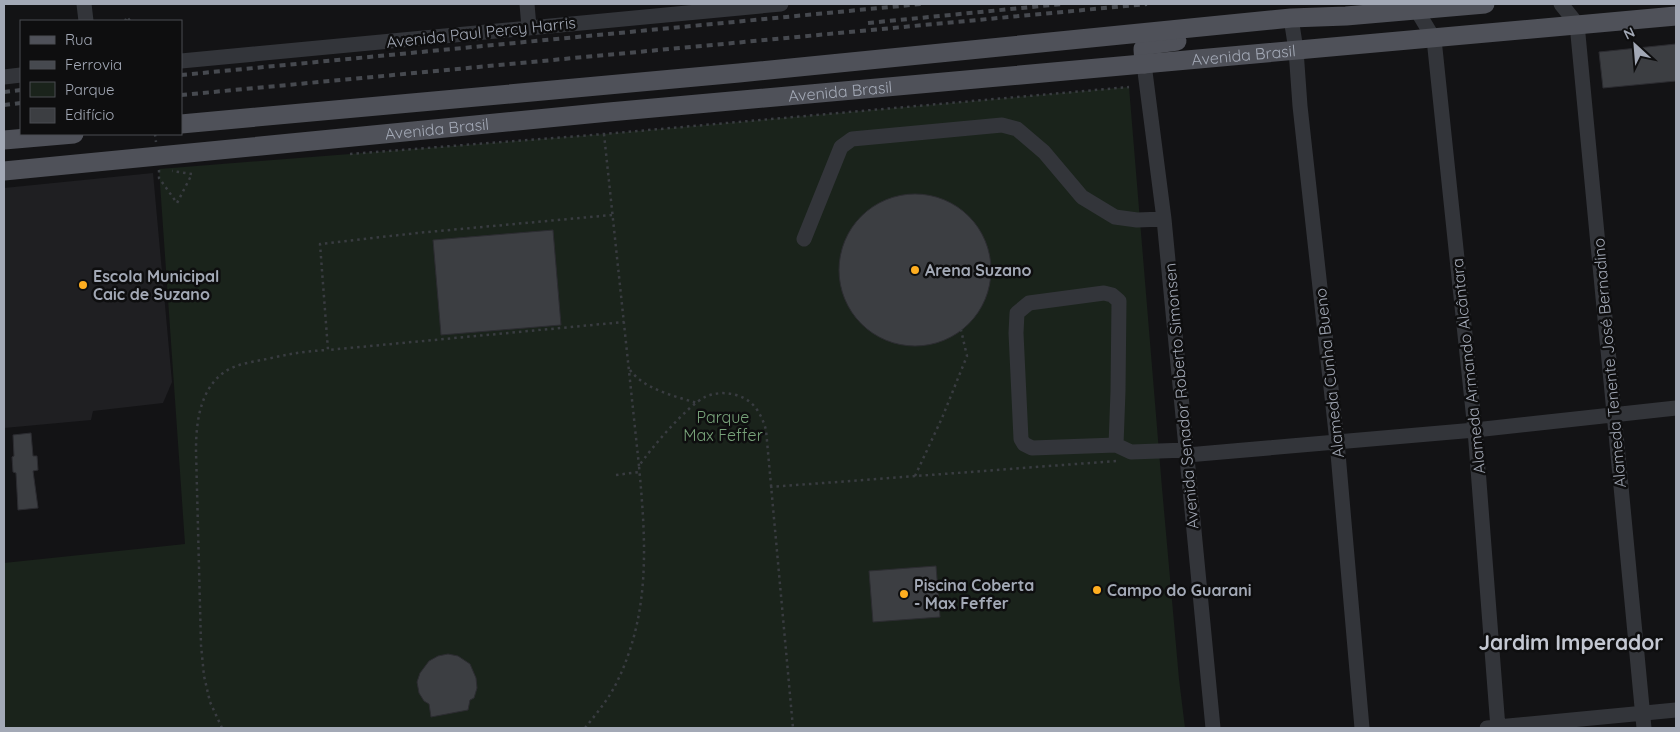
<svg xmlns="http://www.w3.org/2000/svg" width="1680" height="732" font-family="Quicksand,sans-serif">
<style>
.built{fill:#1f1f22}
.green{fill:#1a231b}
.building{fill:#3c3e42;stroke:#2c2c31}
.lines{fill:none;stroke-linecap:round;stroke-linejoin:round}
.path{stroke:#393c41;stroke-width:2.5;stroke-dasharray:2.5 4;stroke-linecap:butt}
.minor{stroke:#33353a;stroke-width:15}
.major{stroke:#4f5159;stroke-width:19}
.rail{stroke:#46494f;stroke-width:4;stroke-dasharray:6 5;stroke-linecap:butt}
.poi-dot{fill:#ffae20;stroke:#0e0e0f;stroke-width:2}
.labels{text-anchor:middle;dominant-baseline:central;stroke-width:5;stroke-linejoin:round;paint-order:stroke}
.street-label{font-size:16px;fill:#a3a9b6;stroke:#0e0e0f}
.poi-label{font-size:16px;font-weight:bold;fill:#a3a9b6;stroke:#0e0e0f;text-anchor:start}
.park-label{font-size:16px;fill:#78a37a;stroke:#0e0e0f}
.district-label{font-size:21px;font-weight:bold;fill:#c4c8d2;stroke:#0e0e0f}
</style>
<rect width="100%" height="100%" fill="#131315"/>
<path class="built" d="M153,173L172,382L163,403L93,411L91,420L4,428V188Z"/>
<path class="green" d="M1129,87L1162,488L1179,679L1185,728H4V563L185,544L159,169L604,134Z"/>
<path class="building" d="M1676,44V81L1603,88L1599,52Z
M839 270a76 76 0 1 1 152 0a76 76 0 1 1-152 0Z
M553,230L561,325L441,335L433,240Z
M31,433L33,456H37L38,470L33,471L38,508L18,510L16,473L13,472L12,457L14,456L13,435Z
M936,566L940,617L873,622L869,571Z
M448,654L458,656L470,664L476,678L477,688L474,698L470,700L468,710L431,717L429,704L424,701L419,693L417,682L420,673L429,661L438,656Z"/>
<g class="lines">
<path class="path" d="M125,21L127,17L130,21
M155,134L156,142
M604,134L639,466
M350,154L604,134L1129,87
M159,170V178L177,203L192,174L172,171
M612,215L417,233L320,244L328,350L624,322
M630,370C644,389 674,396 697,403
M616,475L639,472
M915,476L942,418L967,356L961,330
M770,487L1116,461
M222,728L210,702L204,676L201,645L196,451C196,425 199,391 223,373C235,364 252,362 267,359C288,354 306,351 328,350
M585,728C596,714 608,700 616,684C651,613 646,543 639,466C651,448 687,406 705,397C716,392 728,392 739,396C754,401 762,415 766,430L793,728"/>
<path class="minor" d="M84,4L86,21
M527,4L529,27
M1561,4L1577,24L1644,728
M1416,9L1434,39L1475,430L1498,728
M1291,18L1296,50L1300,106L1337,442L1362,728
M181,61L781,4
M1144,64L1164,219L1213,728
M4,77L21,75
M804,239L841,147L852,139L1002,125L1017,129L1044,152L1082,197L1115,217L1137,220L1164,219
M1104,293L1112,295L1119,301L1118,391L1116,445L1032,448L1024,444L1021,439L1016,333L1017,313L1029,303Z
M1116,445L1131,452L1187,450
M1187,455L1475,430L1676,408
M1487,728L1676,710"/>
<g class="major">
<path d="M1144,64L1143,49L1148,45L1177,41"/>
<path d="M181,124L739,73L1291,18L1346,16L1485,4"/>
<path d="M4,140L74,134"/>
<path id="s1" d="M4,171L609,112L1676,16"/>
</g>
<path class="rail" d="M868,23L1062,4
M181,75L921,4
M4,92L21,90
M181,95L1147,4
M4,105L21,103"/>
</g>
<g class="poi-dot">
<circle cx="915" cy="270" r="5"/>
<circle cx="83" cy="285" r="5"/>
<circle cx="1097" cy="590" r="5"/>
<circle cx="904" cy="594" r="5"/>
</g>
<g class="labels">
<g class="street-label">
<text transform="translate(481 32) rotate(-6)">Avenida Paul Percy Harris</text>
<text stroke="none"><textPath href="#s1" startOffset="1245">Avenida Brasil</textPath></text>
<text stroke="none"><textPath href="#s1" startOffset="840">Avenida Brasil</textPath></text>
<text stroke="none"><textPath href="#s1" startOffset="435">Avenida Brasil</textPath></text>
<text transform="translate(1609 363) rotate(-95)">Alameda Tenente José Bernadino</text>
<text transform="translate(1468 366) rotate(-96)">Alameda Armando Alcântara</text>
<text transform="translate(1329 373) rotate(-96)">Alameda Cunha Bueno</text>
<text transform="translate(1181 396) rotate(-95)">Avenida Senador Roberto Simonsen</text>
</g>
<g class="poi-label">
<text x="925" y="270">Arena Suzano</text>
<text x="93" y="276">Escola Municipal<tspan x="93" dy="18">Caic de Suzano</tspan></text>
<text x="914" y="585">Piscina Coberta<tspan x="914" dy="18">- Max Feffer</tspan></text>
<text x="1107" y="590">Campo do Guarani</text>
</g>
<g class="park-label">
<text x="723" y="417">Parque<tspan x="723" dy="18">Max Feffer</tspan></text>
</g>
<g class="district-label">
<text x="1571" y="642">Jardim Imperador</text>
</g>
</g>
<rect width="1680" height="732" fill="none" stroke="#a3a9b6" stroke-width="10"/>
<rect x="20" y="20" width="162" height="115" fill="#0e0e0f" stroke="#4a4c52"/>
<rect x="30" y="36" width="25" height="8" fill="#4f5159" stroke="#4a4c52"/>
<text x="65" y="45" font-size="15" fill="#a3a9b6">Rua</text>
<rect x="30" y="61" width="25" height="8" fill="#46494f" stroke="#4a4c52"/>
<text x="65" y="70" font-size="15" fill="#a3a9b6">Ferrovia</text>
<rect x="30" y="82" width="25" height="15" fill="#1a231b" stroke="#4a4c52"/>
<text x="65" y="95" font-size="15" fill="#a3a9b6">Parque</text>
<rect x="30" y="108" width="25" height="15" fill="#3c3e42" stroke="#4a4c52"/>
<text x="65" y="120" font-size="15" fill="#a3a9b6">Edifício</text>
<g transform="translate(1635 45) rotate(334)" stroke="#0e0e0f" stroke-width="4" paint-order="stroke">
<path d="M0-4L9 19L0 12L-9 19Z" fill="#a3a9b6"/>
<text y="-8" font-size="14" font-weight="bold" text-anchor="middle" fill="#a3a9b6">N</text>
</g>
</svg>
